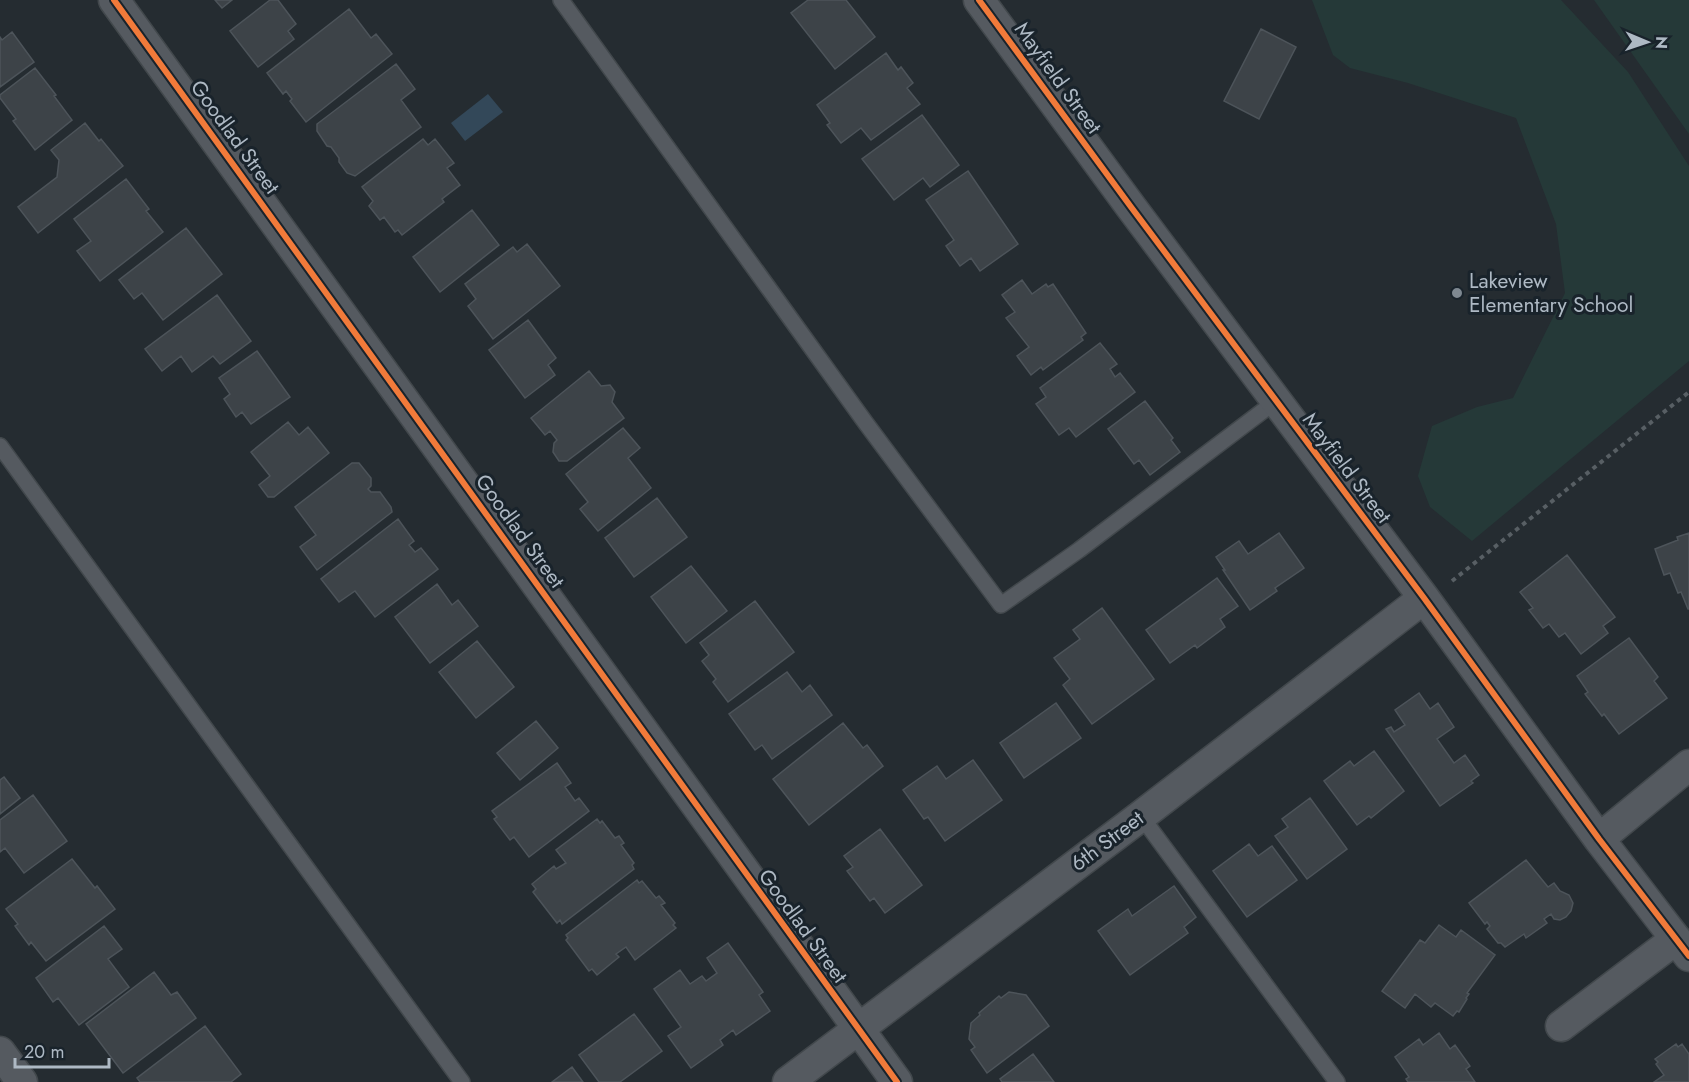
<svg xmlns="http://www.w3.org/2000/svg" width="1689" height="1082" font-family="Jost,sans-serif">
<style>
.green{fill:#253938}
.water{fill:#334859}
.building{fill:#3d4348;stroke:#4d545a;stroke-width:1.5}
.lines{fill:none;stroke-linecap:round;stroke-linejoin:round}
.service-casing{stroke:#42484c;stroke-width:18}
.minor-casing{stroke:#42484c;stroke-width:33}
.path{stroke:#585f64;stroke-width:4;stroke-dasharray:4.5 4.5;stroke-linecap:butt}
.service{stroke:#555a60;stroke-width:15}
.minor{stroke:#555a60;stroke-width:30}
.cycleway-casing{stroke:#19232b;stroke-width:10}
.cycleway{stroke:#f17a3a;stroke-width:6}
.poi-dot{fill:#7e8891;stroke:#19232b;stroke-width:2}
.labels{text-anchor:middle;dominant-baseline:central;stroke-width:6;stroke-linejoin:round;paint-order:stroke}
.street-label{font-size:21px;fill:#aeb9c4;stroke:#19232b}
.poi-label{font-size:21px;fill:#aeb9c4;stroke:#19232b;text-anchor:start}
</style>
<rect width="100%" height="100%" fill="#252c31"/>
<path class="green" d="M1312,0H1561L1628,72L1689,166V361L1472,541L1430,507L1418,476L1432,426L1477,407L1513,398L1565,293L1556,224L1516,118L1408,83L1350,68L1333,55Z
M1594,0H1689V134Z"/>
<path class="water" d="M488,94L503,112L465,141L451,123Z"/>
<path class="building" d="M215,0H232L222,8Z
M270,0H278L296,24L288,31L294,39L258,67L230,31Z
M808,0H846L875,37L835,69L791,13Z
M349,9L371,38L376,34L392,54L306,122L290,101L292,99L286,91L283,94L267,73Z
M1261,29L1296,47L1259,119L1224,101Z
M12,32L34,62L0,87V37L2,40Z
M886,53L898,70L901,67L913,83L907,88L920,104L871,140L861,128L841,143L827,125L830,123L817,105Z
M396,64L415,89L401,100L421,127L355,176L347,173L339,162V158L331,147L327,146L317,131V124Z
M35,68L56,95L54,96L72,120L35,150L13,121L16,119L0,98V95Z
M922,115L959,165L930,187L923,178L894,200L862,159Z
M85,123L99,141L101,139L123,166L38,233L18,207L57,177L59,160L51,150Z
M423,139L428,145L435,139L454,163L447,168L460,185L442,199L444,202L402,235L398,230L395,232L384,217L380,220L369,206L373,201L362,187Z
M968,171L1018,244L980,271L971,258L960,266L946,246L954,240L926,200Z
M126,179L149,209L146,211L163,232L100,281L77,251L91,241L74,219Z
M472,210L499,245L440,292L413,257Z
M186,228L222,274L163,320L142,293L134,299L119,280Z
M527,244L560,286L493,339L468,306L476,299L465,284L513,247L517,252Z
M1022,280L1032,294L1046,284L1048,287L1053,284L1086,333L1081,337L1083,340L1043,370L1041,367L1031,375L1017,356L1029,347L1006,318L1015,312L1002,295Z
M217,295L251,341L220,364L213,356L192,372L181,356L162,371L145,349Z
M528,320L556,358L548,365L555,375L525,398L489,350Z
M1100,343L1117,364L1110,369L1115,377L1120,373L1135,392L1076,437L1069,428L1059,435L1036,404L1046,397L1040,388Z
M257,351L290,397L251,424L242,412L236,417L224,399L230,394L219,378Z
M589,371L601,386L610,385L615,392L612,402L624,418L567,461H559L553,452L554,443L557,440L550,431L545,435L531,418Z
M1145,401L1173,438L1171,440L1180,452L1150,475L1139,460L1134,464L1108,429Z
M288,422L299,435L308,427L329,453L274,497H268L259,485L270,476L251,452Z
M623,428L640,448L628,458L651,488L598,531L580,509L588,502L566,474Z
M352,463H359L371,478V486L368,489L371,492H380L391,507L392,512L317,570L300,547L316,535L295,507Z
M657,498L687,537L634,577L605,538Z
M398,519L414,541L409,545L415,552L421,548L438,569L375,617L355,591L339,602L321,579Z
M1279,533L1304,568L1275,588L1277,591L1250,610L1223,570H1225L1216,557L1239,541L1248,554Z
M1689,533V609H1688L1681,592L1678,593L1670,573L1664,575L1655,549L1678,540L1677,537Z
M1567,555L1615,617L1603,626L1608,633L1581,654L1565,633L1559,637L1549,624L1543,628L1529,610L1533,608L1520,592Z
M691,566L727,611L686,643L651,597Z
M1217,578L1238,606L1220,619L1225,627L1197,648L1195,645L1170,663L1146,630Z
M437,584L452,605L458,600L478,626L430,663L395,617Z
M755,601L794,652L728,702L713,682L716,679L702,661L709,655L700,643Z
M1102,608L1154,679L1092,724L1063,685L1070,679L1054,658L1080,639L1073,630Z
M1629,638L1658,677L1654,681L1667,698L1619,734L1604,714L1602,716L1585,694L1588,692L1577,676Z
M477,641L514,687L476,718L439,672Z
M787,672L802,692L810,685L832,715L772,759L762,745L755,750L729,714Z
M1419,693L1430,709L1438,703L1454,727L1437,739L1454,763L1465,755L1479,775L1471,781L1473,783L1440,806L1386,729L1391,727L1394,732L1405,725L1395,710Z
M1056,703L1081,738L1024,778L1000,743Z
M536,721L558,748L520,780L497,753Z
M843,723L863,748L867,745L883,766L809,825L773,779Z
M1374,751L1404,791L1371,818L1369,816L1357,825L1324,781L1350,761L1354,766Z
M973,760L1002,800L945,841L928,817L924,819L903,790L937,766L946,779Z
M557,763L571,783L565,787L575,801L579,798L589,811L529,857L514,837L510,840L494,819L497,817L492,811Z
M4,777L20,798L0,814V780Z
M33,795L67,841L24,873L5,848L0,852V820Z
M1310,798L1347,849L1307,879L1275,836L1288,827L1282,819Z
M597,819L600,823L602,821L615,838L619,836L624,843L621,845L634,863L632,865L634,869L562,924L560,920L557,923L533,892L536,889L532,884L554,866L556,869L566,863L556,850Z
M880,829L922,885L885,913L874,898L870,901L847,871L853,867L844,856Z
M1249,844L1258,856L1272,846L1297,880L1247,917L1213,871Z
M72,859L95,888L97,886L115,909L46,961L31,942L29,945L15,926L18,924L6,909Z
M1526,860L1548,887L1554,883L1560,891L1569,895L1573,903L1571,911L1566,917L1560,920L1554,919L1551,914L1544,919L1547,923L1526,938L1524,934L1505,947L1501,943H1498L1487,929L1490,926L1487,922L1485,924L1469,903Z
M637,880L639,883L642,881L656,898L659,896L665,903L661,905L675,923L673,925L676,928L635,960L626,947L616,954L619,957L597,975L592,969L589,971L566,940L568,938L566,935Z
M1174,886L1196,917L1184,927L1188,933L1130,975L1098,931L1128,909L1132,916Z
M1439,925L1456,937L1461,930L1495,955L1467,993L1469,994L1466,998L1467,999L1459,1012L1457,1011L1453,1016L1435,1003L1431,1007L1415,994L1405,1008L1382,991L1420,940L1425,943Z
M104,926L122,949L108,959L129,987L79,1025L58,998L53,1002L36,978Z
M728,943L763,992L759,995L770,1011L736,1035L733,1030L720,1040L723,1045L691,1068L668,1036L681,1027L654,989L680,970L690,984L702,976L706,981L717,973L707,958Z
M154,972L171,995L177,992L196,1018L123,1073L86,1024Z
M1009,992L1026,995L1049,1026L987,1073L971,1050L975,1047L969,1039L971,1023L980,1015L979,1013L999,996L1001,998Z
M634,1014L662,1051L620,1082H599L579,1055Z
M205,1026L241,1074L231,1082H140L137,1078Z
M1439,1033L1450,1049L1455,1045L1470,1066L1466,1069L1475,1082H1408L1406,1079L1409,1077L1395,1057L1419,1039L1423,1045Z
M1676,1044L1678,1047L1682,1044L1689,1054V1082H1654L1664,1075L1656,1064L1658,1062L1655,1059Z
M1033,1054L1054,1082H1002L1000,1079Z
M572,1067L583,1082H552Z"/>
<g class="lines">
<defs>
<path id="service" d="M561,0L865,422L1001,605L1079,550L1276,401
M0,446L462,1082
M1141,816L1337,1082"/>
<path id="minor" d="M114,0L897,1082
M979,0L1131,207L1424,598L1599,839L1689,956
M1599,839L1689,765
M1561,1026L1676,939
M0,1052L22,1082
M788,1082L1141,816L1424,598"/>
</defs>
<use href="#service" class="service-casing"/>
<use href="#minor" class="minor-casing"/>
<path class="path" d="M1452,581L1689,392"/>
<use href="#service" class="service"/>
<use href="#minor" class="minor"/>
<defs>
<path id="cycleway" d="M114,0L897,1082
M979,0L1131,207L1424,598L1599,839L1689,956"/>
</defs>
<use href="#cycleway" class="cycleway-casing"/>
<use href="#cycleway" class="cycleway"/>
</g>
<circle class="poi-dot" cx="1457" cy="293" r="6"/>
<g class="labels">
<g class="street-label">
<text transform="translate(1058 78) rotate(54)">Mayfield Street</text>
<text transform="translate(235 137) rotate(54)">Goodlad Street</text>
<text transform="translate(1347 468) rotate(53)">Mayfield Street</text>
<text transform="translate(520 531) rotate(54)">Goodlad Street</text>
<text transform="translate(1107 841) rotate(-37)">6th Street</text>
<text transform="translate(803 926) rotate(54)">Goodlad Street</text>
</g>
<g class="poi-label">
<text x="1469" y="281">Lakeview<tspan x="1469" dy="24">Elementary School</tspan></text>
</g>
</g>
<g transform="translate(1647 42) rotate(92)" stroke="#19232b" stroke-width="4.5" paint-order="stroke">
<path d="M0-4.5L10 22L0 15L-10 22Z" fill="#aeb9c4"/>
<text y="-9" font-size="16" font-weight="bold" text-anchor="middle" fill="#aeb9c4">N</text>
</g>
<path d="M15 1058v9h94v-9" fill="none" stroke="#aeb9c4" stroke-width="3"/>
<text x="24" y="1058" font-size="18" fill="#aeb9c4" stroke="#19232b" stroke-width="4.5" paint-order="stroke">20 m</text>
</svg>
